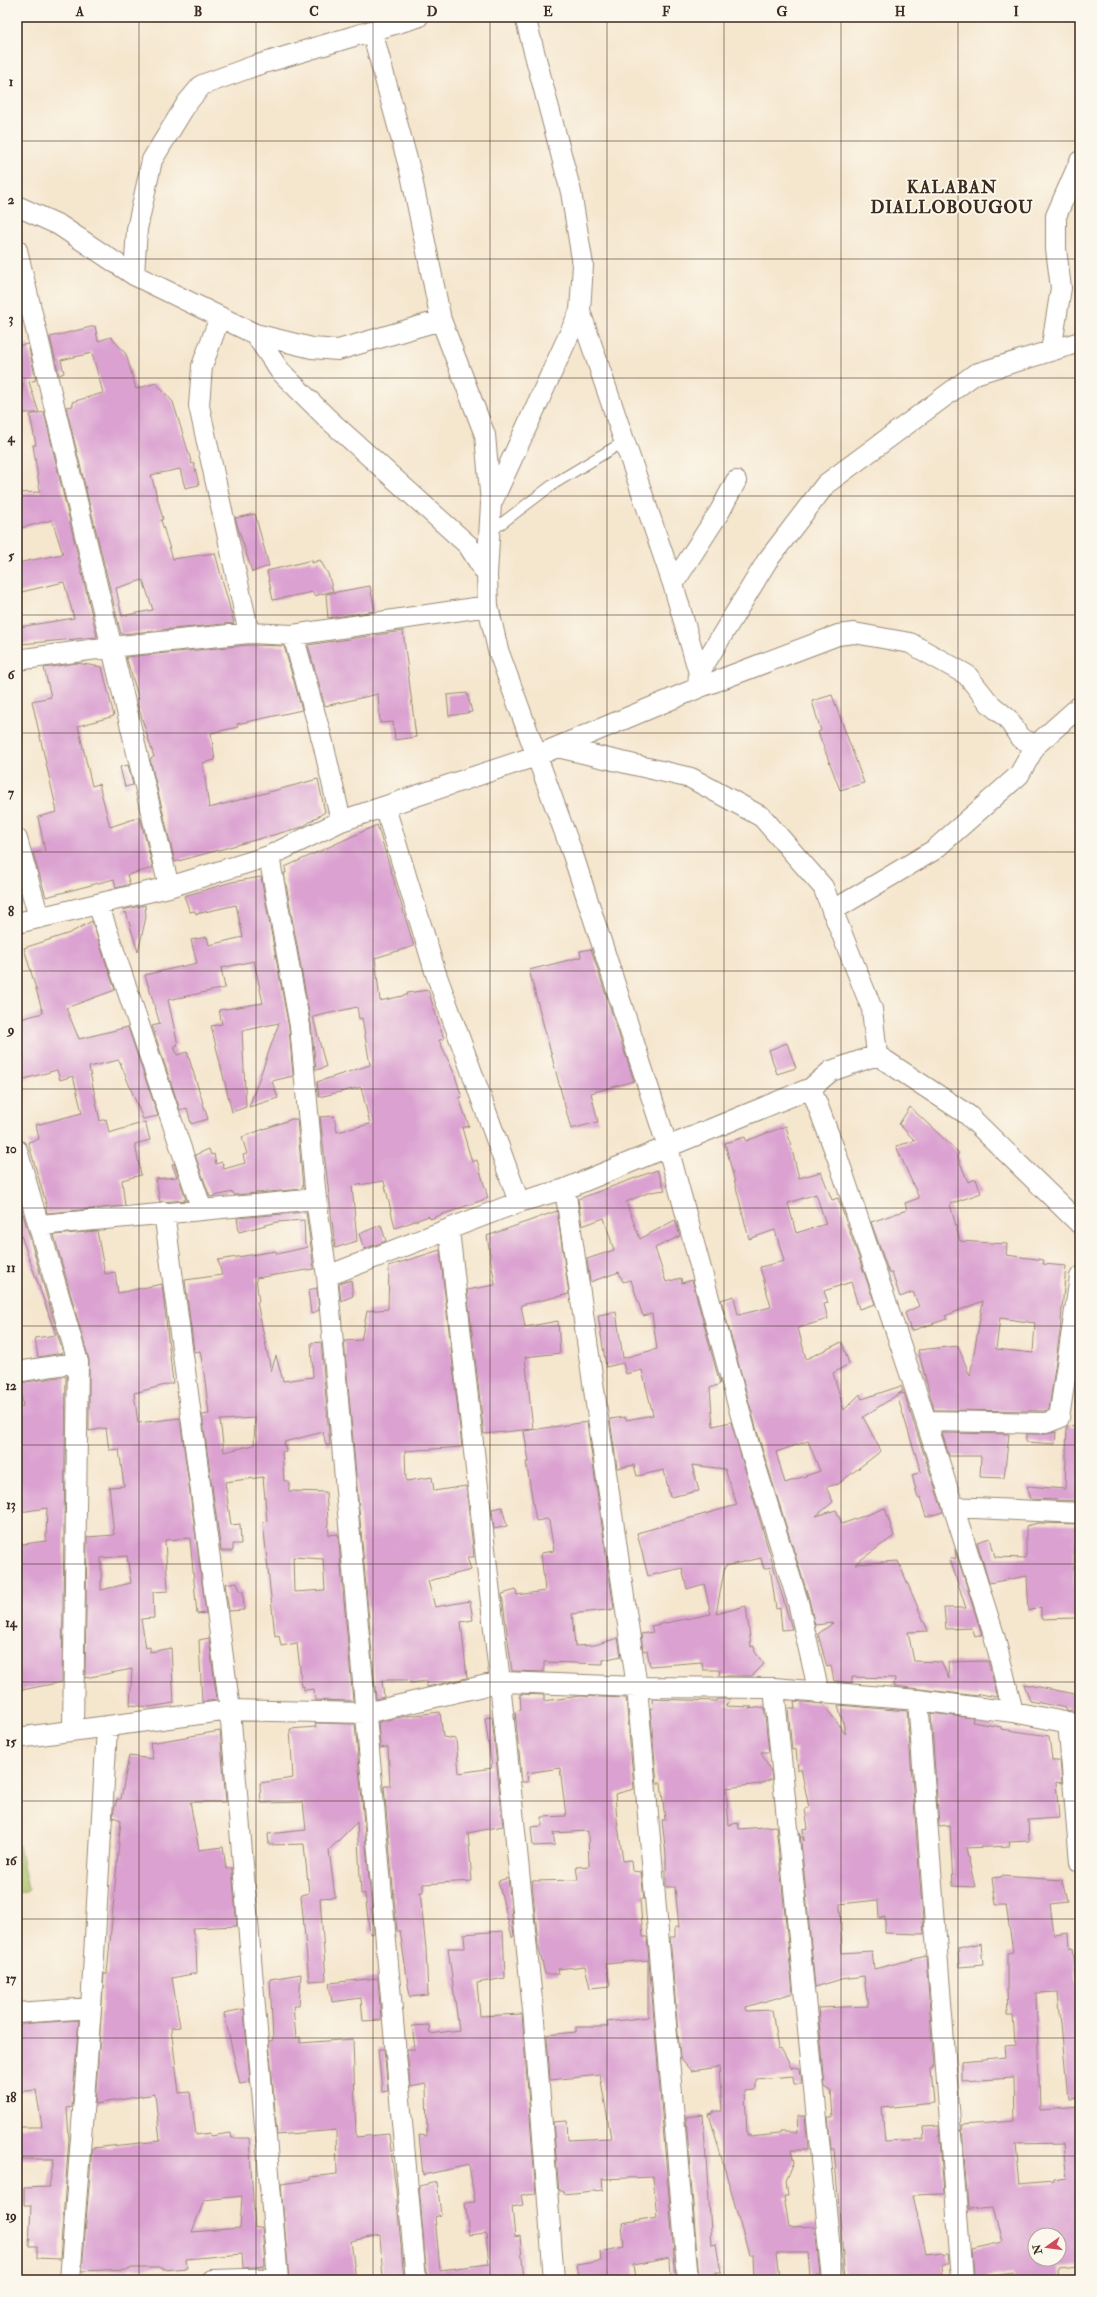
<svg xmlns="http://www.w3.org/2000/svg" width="1097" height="2297" font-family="'IM FELL Double Pica',serif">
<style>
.green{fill:#aec76c;stroke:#747845}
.building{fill:#dba2d1;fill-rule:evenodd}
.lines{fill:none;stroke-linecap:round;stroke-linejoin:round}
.service-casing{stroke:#988876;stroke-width:12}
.minor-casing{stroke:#988876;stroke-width:22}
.service{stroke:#fff;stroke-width:10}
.minor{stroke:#fff;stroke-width:20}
.grid{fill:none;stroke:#3b2a1e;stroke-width:1;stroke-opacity:0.55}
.labels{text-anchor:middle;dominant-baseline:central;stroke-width:4;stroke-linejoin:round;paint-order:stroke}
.district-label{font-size:17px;font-weight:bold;letter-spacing:1px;fill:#3b2a1e;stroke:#fbf7ec}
.neatline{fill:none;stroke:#3b2a1e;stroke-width:1.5}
.grid-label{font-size:13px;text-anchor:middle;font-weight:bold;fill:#3b2a1e}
</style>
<rect width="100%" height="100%" fill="#fbf7ec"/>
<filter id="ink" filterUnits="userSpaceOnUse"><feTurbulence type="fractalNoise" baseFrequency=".025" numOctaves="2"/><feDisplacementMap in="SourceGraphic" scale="8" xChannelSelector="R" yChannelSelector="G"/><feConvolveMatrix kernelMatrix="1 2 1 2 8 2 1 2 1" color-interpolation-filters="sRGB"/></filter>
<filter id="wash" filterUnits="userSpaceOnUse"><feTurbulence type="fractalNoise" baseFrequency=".012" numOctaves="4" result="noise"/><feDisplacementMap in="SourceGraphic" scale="16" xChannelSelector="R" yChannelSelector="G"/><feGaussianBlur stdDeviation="0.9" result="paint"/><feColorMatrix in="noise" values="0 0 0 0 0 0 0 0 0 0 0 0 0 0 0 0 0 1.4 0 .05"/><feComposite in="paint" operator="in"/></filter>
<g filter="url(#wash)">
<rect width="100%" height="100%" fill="#f5e6ce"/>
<path class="green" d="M17,1845H19L28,1890L17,1893Z"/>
<g id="blocks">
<path class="building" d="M95,326L98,341L111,337L126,354L136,389L156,383L173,402L192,464L194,463L199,485L185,488L180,469L151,475L163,519L161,520L173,559L215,553L234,623L121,634L66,407L73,406L72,402L103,393L92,353L61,360L64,373L59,375L50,337ZM143,580L153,610L122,616L116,588Z
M28,344L36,380L29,382L39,413L44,412L97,637L21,644L19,627L74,618L64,582L17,593V563L63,554L52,520L17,529V493L40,492L33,445H36L30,415L38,413H20L23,383L21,384L17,367V346Z
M255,514L269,566L252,572L235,518Z
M312,560V563L320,560L328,574L333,591L314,596L313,592L273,600L267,571Z
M370,586L375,611L328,618L326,594Z
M403,631L416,737L395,740L393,722L380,723L378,694L325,706L308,645Z
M249,645L284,646L302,710L237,724L238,727L211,733L215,760L203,763L209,808L318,779L325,812L302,827L175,862L150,759L154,757L138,706L136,699H139L126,657Z
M76,663L102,667L114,716L78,726L92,786L99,784L110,827L140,817L153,868L127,875L130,884L116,888L114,879L46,897L33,853L45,851L38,817L57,812L32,701L51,697L44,668Z
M467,693L472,712L449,716L447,695Z
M832,695L864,783L840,790L818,732L821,731L812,701Z
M128,765L133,785L125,787L120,767Z
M377,825L414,946L375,958L380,1001L407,995V993L428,990L444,1039L439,1040L454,1073L462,1097L459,1098L469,1126L462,1128L472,1162L477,1160L488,1198L430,1219L429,1216L395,1228L384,1181L352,1186L357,1241L335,1248L320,1117L334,1116L337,1132L370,1124L361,1087L319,1097L317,1082L370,1065L362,1018L359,1019L357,1007L313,1017L326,1067L316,1070L311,1024L284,873H286L285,867Z
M261,877L289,1028L293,1076L272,1081L278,1098L249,1107L279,1023L242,1031L246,1107L232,1112L211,1026L222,1024L219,1010L263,1003L254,961L221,968L225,988L168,1000L178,1045L174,1046L177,1055L187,1052L208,1119L191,1124L187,1108L180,1110L152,1026L160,1024L145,975L197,963L191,940L207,937L209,945L243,937L236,905L196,914L195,911L190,912L184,896L232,882Z
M145,905L146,917L138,952L126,912L124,913L123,910Z
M92,921L115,990L66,1008L79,1039L128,1027L158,1116L143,1119L119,1060L89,1067L100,1121L106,1119L109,1133L145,1122L150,1140L135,1144L141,1175L122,1180L125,1206L47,1213L46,1208L47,1207L28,1142L39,1139L36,1125L82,1113L73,1076L60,1080L57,1070L17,1081V1060L24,1059L17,1033V1020L43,1013L24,948L70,933Z
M591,949L634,1081L591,1093L598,1122L571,1129L529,970L581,957L580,951Z
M787,1043L796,1068L777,1074L769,1050Z
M910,1107L959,1153L957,1155L968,1182L976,1179L981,1193L950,1204L960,1241L1007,1244L1006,1255L1044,1260L1043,1264L1066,1266L1060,1331L1049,1410L1044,1411L934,1410L918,1350L958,1346L970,1376L983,1301L945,1316L947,1319L911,1331L905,1313L919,1306L913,1292L900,1297L892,1273H889L871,1222L907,1210L905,1203L919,1198L896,1146L915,1141L899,1124ZM1000,1318L1035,1323L1033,1353L996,1349Z
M292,1119H297L303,1189L234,1195L233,1192L210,1197L195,1155L209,1149L211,1155L214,1154L216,1164L222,1162L224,1169L245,1163L243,1155L247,1154L242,1137Z
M786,1126L799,1178L821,1172L832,1200L838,1198L875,1304L859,1309L851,1282L824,1291L828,1303L824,1304L828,1319L798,1328L806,1359L842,1342L849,1364L833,1373L844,1410L860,1394L862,1399L901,1386L903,1391L863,1417L881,1451L838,1484L826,1487L833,1502L816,1516L836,1510L842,1524L885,1508L894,1536L855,1564L898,1561L928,1631L908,1632L914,1661L941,1662L949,1679L948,1662L988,1661L998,1697L979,1694L978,1696L894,1686L895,1678L852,1677V1683L834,1681L831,1666L827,1667L818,1634L833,1623L815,1625L809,1599L760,1442L721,1300L734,1296L738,1315L771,1307L760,1267L784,1261L775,1230L749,1239L725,1143L745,1137L746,1141ZM816,1194L826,1224L796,1233L788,1203ZM808,1441L820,1471L785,1483L776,1452Z
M174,1163L186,1200L160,1202L156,1179L177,1177L172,1164Z
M657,1170L665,1190L650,1192L626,1202L640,1239L675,1220L680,1236L655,1248L666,1282L681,1278L682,1283L692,1280L720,1384L710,1388L713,1426L731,1422L792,1629L782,1630L780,1608L776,1609L770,1567L764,1569L761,1558L725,1566L716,1614L746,1606L751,1647L754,1646L755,1652L764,1664L752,1676H719L720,1670H703L702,1662L650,1666L647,1650L643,1651L641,1634L653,1632L651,1626L711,1614L704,1584L687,1589L682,1568L648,1576L637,1533L737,1505L725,1469L692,1465L699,1491L670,1497L664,1470L637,1476L634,1465L617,1468L610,1419L625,1417L626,1420L653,1415L642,1370L626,1374L623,1363L606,1367L598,1315L616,1312L623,1358L657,1349L652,1314L643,1316L631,1280L623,1282L619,1272L590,1282L587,1259L614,1250L604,1218L582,1226L578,1199Z
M557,1211L569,1294L521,1305L525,1327L558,1321L560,1353L525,1357L533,1429L484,1434L467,1290L495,1285L487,1236Z
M306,1212L314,1269L256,1278L259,1302H257L271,1371L276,1356L283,1381L313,1377L311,1343L321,1342L330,1445H326L323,1432L284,1442L286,1451L282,1452L284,1481H289V1491L326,1492L329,1535L338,1534L353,1701L315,1700L314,1689L304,1690V1686L302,1687L297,1643L281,1646L279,1635L275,1636L263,1522L267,1521L263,1477L225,1482L231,1525L240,1524L241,1544H233V1551H221L202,1415L209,1414L204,1373L200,1351L194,1352L185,1280L222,1275L218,1260L276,1251L277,1254L308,1247L305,1243L304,1220L277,1222L239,1232L237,1218ZM255,1418L254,1445L224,1452L220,1420ZM293,1557L323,1559L325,1590L294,1592Z
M23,1214L63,1353L38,1357L35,1338L56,1335L17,1224V1215Z
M381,1225L386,1241L364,1249L359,1234Z
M97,1231L105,1274L115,1272L118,1293L162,1284L173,1383L134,1393L138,1423L180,1418L206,1613L197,1614L190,1538L165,1540L168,1591L153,1592L154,1618L141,1619L146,1648L150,1647V1652L171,1648L174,1703L149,1707L130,1705L132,1669L85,1678L87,1537L114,1535L109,1487L124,1486L119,1449L109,1450L106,1428L89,1431V1360L54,1235ZM127,1556L131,1583L101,1590V1558Z
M440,1250L462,1447L405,1451L406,1481L432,1477L434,1491L466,1486L474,1557H467L471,1570L428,1581L435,1607L470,1601L473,1620L461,1622L467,1678L427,1687L426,1681L410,1683L409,1680H382L384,1697L376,1699L344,1341L361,1340L367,1311L388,1309L389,1266Z
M351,1280L353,1296L341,1301L339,1284Z
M317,1288L319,1310L311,1314L308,1290Z
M66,1376L62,1682L17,1691V1545L46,1541L47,1508L20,1512L17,1494V1407H23L20,1383Z
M904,1393L943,1512L926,1517L920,1497L918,1498L912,1475L921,1472L897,1395Z
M587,1422L614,1609L572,1614L575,1646L595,1645L618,1638L621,1656L603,1660V1664L544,1662V1672L512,1671L502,1594L516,1590L517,1595L545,1591L541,1553L554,1551L549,1521L547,1519L536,1521L527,1467L526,1462H529L524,1431Z
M1067,1426L1080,1427V1501L1031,1499L1027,1486L1065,1489Z
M1056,1432L1055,1444L1026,1442V1434H1046Z
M942,1433L1009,1434L1004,1478L980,1477L981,1456H949Z
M502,1507L507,1526L494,1529L492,1509Z
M1038,1523L1080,1524V1548L1074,1549V1586L1080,1585V1611L1077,1618L1041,1619V1607L1029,1611L1027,1576L989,1583L977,1542L990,1538L995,1557L1026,1558V1526Z
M955,1549L982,1635L975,1637L972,1628L946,1629L944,1608H966L950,1559L956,1558Z
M237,1582L240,1591H243L244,1610L229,1611L225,1584Z
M209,1638L217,1700L202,1702L199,1640Z
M1024,1684L1080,1695V1712L1066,1710V1708L1030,1701Z
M520,1694L544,1695V1701L580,1696L626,1698L634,1789L615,1794L617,1819L623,1861L631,1860L632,1871L641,1872L644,1899H640L643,1937H647L676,2280H671L670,2258L633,2265L635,2280H579L576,2265L601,2261L600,2252L624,2247L622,2223L657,2217L653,2177L602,2179L603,2190L563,2194V2191H559L553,2122L567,2121L568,2140L611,2138L600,2075L550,2080L547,2035L576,2032V2027H608L607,2022L648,2017V1960L606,1964L610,1986L590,1988L585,1966L558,1969L559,1974H545L538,1945L532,1881L578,1880L576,1867L589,1866L588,1831L553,1833L555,1845L533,1846L531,1827L542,1826V1817L566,1816L560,1768L527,1773L528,1782H522L515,1712L521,1710Z
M652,1699L717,1701L718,1699H731L725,1706L752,1707L749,1709L764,1707L769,1752H761L771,1772L772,1779L760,1784L726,1788L729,1825L738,1823L739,1829L776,1826L793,1993L746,2007L747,2011L772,2010L778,2049L782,2050L792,2069V2067L800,2068L802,2084H794L793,2076L756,2079V2090L745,2091L747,2135H750V2137L779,2134V2132H798L797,2116H805L808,2150H791L794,2162L786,2181L788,2196H784L789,2227L816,2226L821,2276L811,2277L809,2253H776L779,2276H776V2280H754L753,2254H749L709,2114L713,2113V2111H722L719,2067L691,2071L680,2058L670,1937H675V1927H679L675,1887H666V1855L662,1820H665L661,1782L657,1784L650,1708L653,1709Z
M794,1701L823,1704L846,1734L838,1705L907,1711L924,1934L885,1933V1917L879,1918L878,1900L840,1904L842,1953L872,1951L874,1969L926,1956L934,2068L931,2069L934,2103L882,2108L885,2141L924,2139L923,2127L939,2126L944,2194L913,2195L926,2254L943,2252V2254L948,2253L949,2264H943L944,2280H845L834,2149H831L828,2117H833L831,2091L825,2087L818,2008L868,2006L864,1976L842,1979L815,1987L800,1832L804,1841L803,1829L808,1828L805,1809L809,1808L801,1768L798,1770L796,1749L792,1750L788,1708H795Z
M440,1712L443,1737L456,1739L459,1773L492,1768L485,1718L492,1717L503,1826L468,1833L472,1881L423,1884V1892H420L426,1949L428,1995L410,1997L400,1931H397L384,1786H390L388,1747L380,1748L378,1722L406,1716Z
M931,1713L973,1718L972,1722L1001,1727V1729L1049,1736L1052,1760H1060L1062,1783L1056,1782L1059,1818L1028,1820L1029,1841L1009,1842L1010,1846L966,1848L975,1887L953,1886L950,1825L939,1826Z
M315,1723L355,1724L374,1933L370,1934L365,1894H361L357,1822L329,1850L335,1897L320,1898L326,1980L309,1981L301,1895L309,1893L304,1844L269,1845L268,1834L306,1830L303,1802L261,1803L260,1783L293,1778L290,1729L316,1727Z
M220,1731L226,1802H190L199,1850L223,1847L226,1869L232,1868L237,1926L192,1928L196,1948L197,1973L172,1978L180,2027L171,2028L179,2093L190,2092L196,2135L210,2133V2136L231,2133L232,2138H249L255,2228L262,2227L265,2266L243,2268L242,2254L186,2259L187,2268L163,2270V2268H129V2269L82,2271L92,2148L160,2141L155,2094L95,2104L104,1974H107L121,1820L113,1817L114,1809L117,1799H121L129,1756L153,1759L150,1743ZM242,2196L240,2228L192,2232L204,2200Z
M1001,1876L1062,1880L1067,1902L1050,1904L1054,1935L1069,1933L1070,1949L1073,1948L1080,2015V2020L1077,2021L1080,2098L1068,2099L1058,1992L1036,1993L1040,2109L1080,2106V2204L1077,2205L1080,2220V2265L1058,2267L1059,2280H1014L1013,2273L973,2279L971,2249L1002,2242L993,2207L968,2209L962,2125L1015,2121L1014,2078L962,2081V2061L1005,2057L1004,2045L1015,2044L1013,2015H1008L1007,1989V1953L1013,1952L1006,1905H996L992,1878L1001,1877ZM1063,2143L1067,2179L1054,2181V2183L1020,2186L1016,2144ZM1035,2235H1059V2259H1035Z
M508,1878L514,1936L512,1937L498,1881Z
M503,1931L505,1978L477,1983L480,2016L522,2014L536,2194L521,2195L523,2205L512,2207L515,2237L520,2236L524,2280H427L419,2186L437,2182L441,2215L435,2217L440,2270L489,2264L486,2233L469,2235L465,2203L475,2202L469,2165L423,2175L419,2135L427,2136L426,2084L410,2087L407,2049H415L412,2026L429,2025L430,2034L459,2030L448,1948H465L464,1934Z
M981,1943L983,1965L959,1967L958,1948Z
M301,1974L299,2006H293L296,2038L300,2037V2043L353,2039L356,2137L389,2134L396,2190L404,2280H383L380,2235L351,2241L356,2280H289L281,2184L310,2180V2177L337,2174L336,2130L277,2135L269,2041L273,2040L270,1979Z
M378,1978L381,2020L363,2021L361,1998L332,2002L329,1983Z
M244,2009L250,2082L240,2084L224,2013Z
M79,2020L72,2107L67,2108L69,2139L60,2259L37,2258V2246H29L31,2205H24V2188L49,2187L54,2159H17V2127H42L36,2090L17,2092V2024Z
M378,2049H384L388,2091L382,2092Z
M703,2115L712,2245L716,2244L721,2273H715L716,2280H699L686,2117Z"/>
</g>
</g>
<g filter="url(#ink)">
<use href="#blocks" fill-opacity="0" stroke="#988876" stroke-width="1"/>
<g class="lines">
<defs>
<path id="service" d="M490,532L555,483L625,441"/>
<path id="minor" d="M17,206L59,225L134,275L255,334L280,371L328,419L468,545L487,575
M17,250L169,887
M134,275L137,229L152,160L187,103L202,85L254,66L418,17
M580,311L673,584L699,673
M220,317L202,366L199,406L249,633
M441,320L485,435L491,503L487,575L488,606L498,650L573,855L668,1148L749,1445L798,1602L819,1693
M255,334L312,348L338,350L441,320L411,174L372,31
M1051,351L1061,288L1056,249V216L1080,161
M492,502L580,311L583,265L571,192L525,17
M673,584L720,511L736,481
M293,635L323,743L341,821
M17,660L111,647L249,633L293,635L488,606
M698,688L699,673L767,561L826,484L975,374L1080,342
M557,747L691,778L762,817L823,887L872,1009L877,1055L968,1115L1080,1224
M385,807L435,971L519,1202
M17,839L39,918
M269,856L300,1026L316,1199L327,1276L416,2280
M832,911L934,850L1019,775L1036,745
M17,923L169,887L269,856L341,821L536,756L698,688L838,635L854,633L910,643L967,675L990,704L1008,719L1020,738L1036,745L1080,706
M877,1055L831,1071L811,1088L838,1159L926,1421L994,1635L1013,1712
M17,1150L78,1362L73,1729
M565,1189L637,1687L688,2280
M202,1210L316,1199
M164,1212L230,1710L278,2280
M40,1225L202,1210L98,904
M449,1230L500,1682L534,2020L554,2280
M327,1276L519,1202L565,1189L811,1088
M17,1372L78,1362
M926,1421L1046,1423L1059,1418L1080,1277
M953,1507L1080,1513
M774,1688L833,2280
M918,1700L962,2280
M1068,1722L1080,1862
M17,1738L230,1710L366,1713L500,1682L637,1687L774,1688L918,1700L1013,1712L1080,1725
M17,2013L91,2008
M70,2280L91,2008L107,1728
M212,2280L277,2278"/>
</defs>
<use href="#service" class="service-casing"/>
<use href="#minor" class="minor-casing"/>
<use href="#service" class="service"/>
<use href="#minor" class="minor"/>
</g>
</g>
<path class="grid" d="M139,17V2280M256,17V2280M373,17V2280M490,17V2280M607,17V2280M724,17V2280M841,17V2280M958,17V2280M17,141H1080M17,259H1080M17,378H1080M17,496H1080M17,615H1080M17,733H1080M17,852H1080M17,971H1080M17,1089H1080M17,1208H1080M17,1326H1080M17,1445H1080M17,1564H1080M17,1682H1080M17,1801H1080M17,1919H1080M17,2038H1080M17,2156H1080"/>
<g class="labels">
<g class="district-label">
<text x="952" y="187">KALABAN<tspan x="952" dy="20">DIALLOBOUGOU</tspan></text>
</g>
</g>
<rect width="1097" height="2297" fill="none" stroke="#fbf7ec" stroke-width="44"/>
<g transform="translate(1047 2247) rotate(256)"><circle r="19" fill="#fbf7ec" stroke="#aea59a"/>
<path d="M0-3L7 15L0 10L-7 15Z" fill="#d1495b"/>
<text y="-6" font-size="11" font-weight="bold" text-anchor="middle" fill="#3b2a1e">N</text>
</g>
<rect x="22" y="22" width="1053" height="2253" class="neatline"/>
<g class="grid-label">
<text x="80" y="16">A</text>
<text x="198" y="16">B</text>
<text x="314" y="16">C</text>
<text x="432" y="16">D</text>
<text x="548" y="16">E</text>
<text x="666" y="16">F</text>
<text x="782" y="16">G</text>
<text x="900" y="16">H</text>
<text x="1016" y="16">I</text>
<text x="11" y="86">1</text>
<text x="11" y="204">2</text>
<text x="11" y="323">3</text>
<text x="11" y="442">4</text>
<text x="11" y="560">5</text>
<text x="11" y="679">6</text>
<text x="11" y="797">7</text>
<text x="11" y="916">8</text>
<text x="11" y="1034">9</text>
<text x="11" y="1153">10</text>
<text x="11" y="1272">11</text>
<text x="11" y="1390">12</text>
<text x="11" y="1509">13</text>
<text x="11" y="1627">14</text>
<text x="11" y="1746">15</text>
<text x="11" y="1865">16</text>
<text x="11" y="1983">17</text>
<text x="11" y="2102">18</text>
<text x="11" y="2220">19</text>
</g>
</svg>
